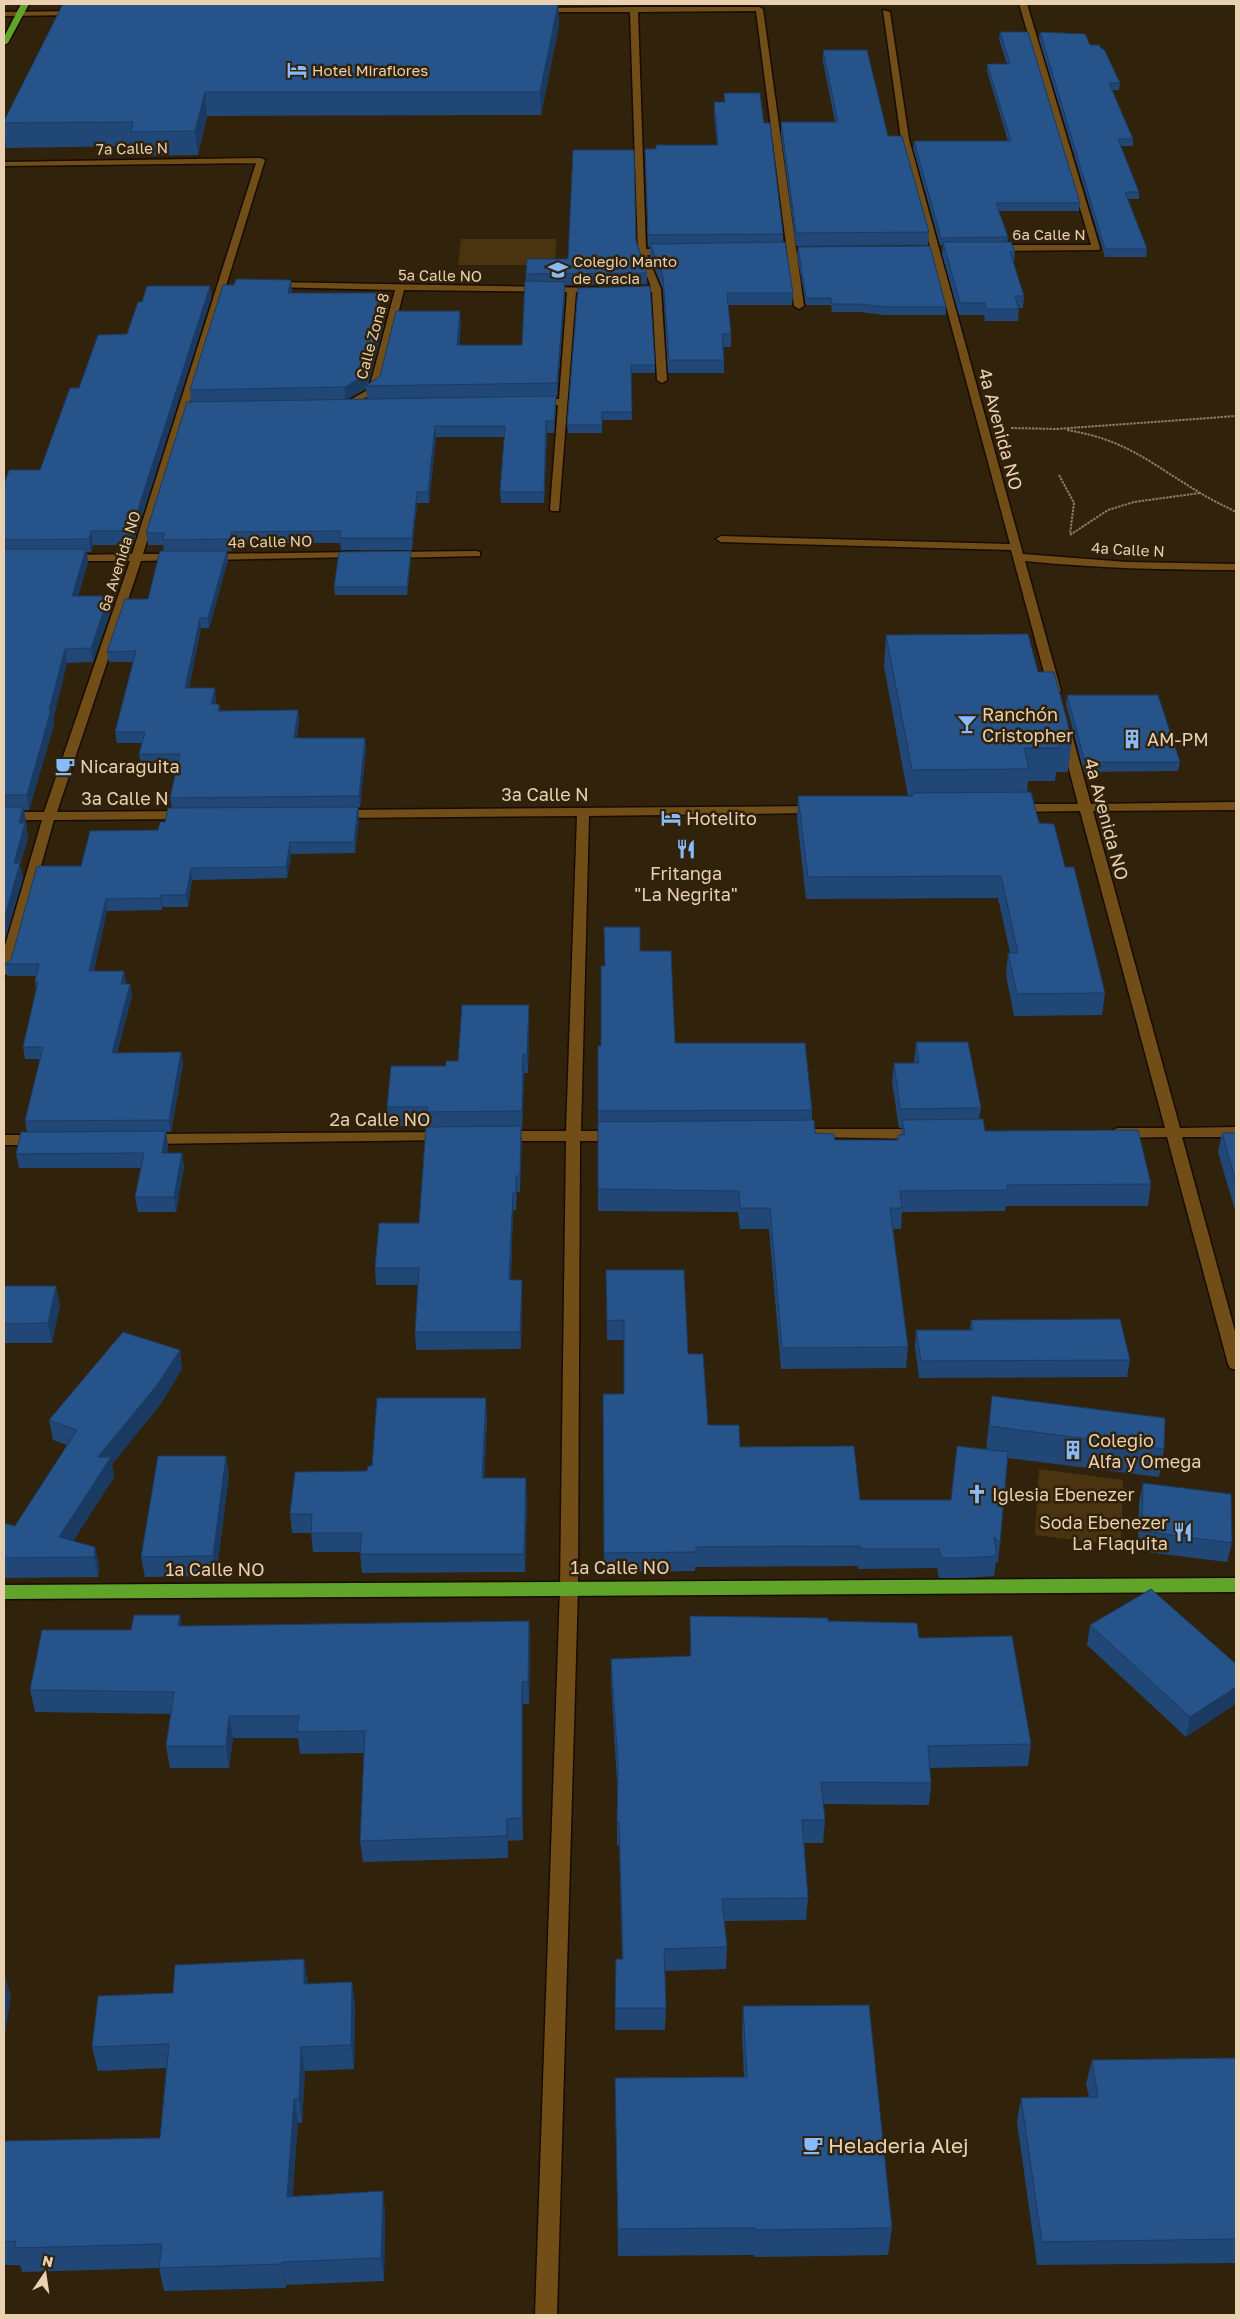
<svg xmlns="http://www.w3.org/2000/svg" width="1240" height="2319" font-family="'Golos Text',sans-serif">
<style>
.green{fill:#4a330f}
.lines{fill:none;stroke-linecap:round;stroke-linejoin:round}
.street-casing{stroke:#190b00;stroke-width:3}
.highway-casing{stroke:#190b00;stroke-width:3}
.path{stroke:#8f7b60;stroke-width:2;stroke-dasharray:2.5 1;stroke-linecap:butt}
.street{fill:#714e18;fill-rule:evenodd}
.highway{fill:#60a42a;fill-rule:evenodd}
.wall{fill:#214777;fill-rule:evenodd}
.shaded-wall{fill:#1b3a61}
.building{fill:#26538a;stroke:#1b3a61}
.labels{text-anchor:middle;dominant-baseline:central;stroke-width:5;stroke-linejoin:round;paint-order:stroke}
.far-poi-label{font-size:15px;fill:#e9d0b0;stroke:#31220c;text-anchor:start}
.far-street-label{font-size:15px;fill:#e9d0b0;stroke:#31220c}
.street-label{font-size:18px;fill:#e9d0b0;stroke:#31220c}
.poi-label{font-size:18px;fill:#e9d0b0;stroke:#31220c;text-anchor:start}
.near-poi-label{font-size:21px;fill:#e9d0b0;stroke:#31220c;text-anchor:start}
</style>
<rect width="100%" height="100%" fill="#31220c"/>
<path class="green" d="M461,239H556L555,265H458Z
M1039,1469L1123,1480L1121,1546L1035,1535Z"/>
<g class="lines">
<defs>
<path id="street" d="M1019,4H1027L1100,248L1099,250L993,251L989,248L993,245H1091Z
M634,7H759L763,9L804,306L799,309L794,306L756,11L638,12L646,249H670L674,252L670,255H647L661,289L667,380L662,383L657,380L652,292L632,293L627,290L632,287H651L638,252L630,12H538L534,10L538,8Z
M883,10L890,12L909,139L1023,554L1127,562L1236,564V570C1166,570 1095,568 1025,561L1061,691L1059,694L1055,695L1049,691L1011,550L721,542L716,539L721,536L1010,544L901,139Z
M77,11L81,13L80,15L4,16V12Z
M261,158L265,160L143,554H177L182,557L177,560L141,561L57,812L187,811L193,815L187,819L54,820L11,972L4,976V949L42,820H4V812H44L130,561H68L63,558L68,555L132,554L256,163L4,166V162Z
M272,282L599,288V292H576L559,511H551L550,509L558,405H536L531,402L536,399H559L567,292L404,290L379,390L348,408L345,407V403L369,389L395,290L269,287L267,285Z
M476,551L480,552V556L390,558L385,555L390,552Z
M357,552L361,553V557L208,560L203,557L208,554Z
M1065,727L1071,731L1091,804L1236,802V810L1093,811L1180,1128L1236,1127V1137H1182L1236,1335V1370L1230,1368L1228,1364L1167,1137L1118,1138L1113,1136L1111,1133L1113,1130L1118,1128H1165L1080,811L1015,812L1009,808L1015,804H1078L1059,731Z
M817,806L821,807L823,810L821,813L589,816L581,1131H617L622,1133L624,1136L622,1139L617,1141H580L578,1588L557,2315H535L560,1588L566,1141H503L498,1139L496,1136L498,1133L503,1131H566L577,816L338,818L332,814L338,810Z
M815,1129H920L925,1131L927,1134L925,1137L920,1139L810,1137L808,1134L810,1131Z
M445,1132L450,1134L452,1137L450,1140L148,1144L143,1142L141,1139L143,1136L148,1134Z
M4,1135H40L45,1137L47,1140L45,1143L40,1145H4Z"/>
<path id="highway" d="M21,4H29L8,43L4,45V37Z
M1236,1578V1592L4,1599V1585Z"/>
</defs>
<use href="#street" class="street-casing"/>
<use href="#highway" class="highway-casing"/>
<path class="path" d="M1011,428L1057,429L1236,416
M1067,430C1128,440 1151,464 1202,494C1213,501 1225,506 1236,512
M1059,475L1074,503L1070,534
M1070,535L1108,510L1134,502L1200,493"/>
<use href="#street" class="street"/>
<use href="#highway" class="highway"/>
</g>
<path class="wall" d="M558,4L559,25L541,115L207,116L198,155L134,156L132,146L6,148L4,132V121Z
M1000,32L1080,203L1079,211H999L1008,237L1007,242L1015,252L1014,263L1024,296L1023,308H1019L1018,321H985L984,315H959L942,254L943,245H940L913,148L914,141H1008L987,71V64H1007L999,39Z
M1040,32L1090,45L1120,83L1119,90H1112L1133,139V146H1121L1139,192V199H1128L1147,249L1146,257H1105L1039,39Z
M823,50L888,136L929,232L928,245L796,246L781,135V122H835L823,61Z
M724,93L764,123L783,234V243L793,293L792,305H728L731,334V347H723L724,360V373H668L663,289L650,257V247H648L645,149L717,145L714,114V102H724Z
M636,241L647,273V284L565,285V296L557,397H556V407L554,433H547L544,503H501L500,492L504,437H436L429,503H417L412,550H341L340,543H233L231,551H227L228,561L209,628H201L189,688L216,699L215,704H219L220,711L298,710L299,721L297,738H365L366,749L360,807H358L359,819L355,853L291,854L287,878L192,880L188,907H162V910L107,911L94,971H124L126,984H130L132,996L117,1053L181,1052L183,1064L171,1132H166L168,1146L167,1153H182L184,1167L176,1212H138L135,1197L141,1168H19L16,1154L27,1132L25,1121L40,1059H25L23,1047L36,989L35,982L36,976H7L5,964L11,960L81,866L158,830L165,822L172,808L170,798L177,765H141L139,754L142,743H117L115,732L133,662H109L107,652L148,599L164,551L163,545H148L146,533L191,402L190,390L292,292V293H379L380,306L379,312L384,325L368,384L461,325L459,345H522L526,274L568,259ZM366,389L367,399H347Z
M798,247L946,307V315H884L860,312H832L831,305H806L797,255Z
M210,286L211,298L133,545H93L91,552H87L88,562L78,596L111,610L93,662L67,663L53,720L54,725L29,810H24L28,838L20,865L23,878L4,943V484L40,470L79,388L127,334L142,302Z
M578,288L655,365V373H631L632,420H602V433H568L567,425Z
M411,559L407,595H335L334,587Z
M886,635L1038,672L1072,739L1068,772H1056L1055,781H1028L1027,792L1039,823L1065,867L1105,993L1102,1015L1014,1016L1006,975L1008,953H1010L998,898L806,899L797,818L798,796H908L884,667Z
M1067,695L1180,762L1178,771L1084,772L1066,704Z
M604,927L640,951L675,1043L812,1110V1120L815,1133L835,1140H897L898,1135H901L902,1128H899L892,1082L894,1063H914L916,1042L981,1108L979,1119L985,1131L1151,1184L1148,1206H1006L1005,1211L902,1212L901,1229H893L908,1347L906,1368L781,1369L769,1229H740L738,1212L598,1211V1046H601L605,966Z
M529,1005V1024L528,1073H524L522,1130H521L520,1192H517L516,1210H513L511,1280H522V1297L521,1349L416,1350L415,1332L418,1285H376L375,1268L419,1223L428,1126H388L387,1107L446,1066L458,1061Z
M1222,1133H1236V1214L1218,1152Z
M606,1270L688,1354L708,1425L740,1447L860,1500H951L986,1450L992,1396L1164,1449L1159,1477L1008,1458L1000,1543L998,1563L996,1561L994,1576L963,1578H939L937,1568L858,1569V1566L695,1567V1571L604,1572L603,1394H624V1340H607Z
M4,1286L60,1305L52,1343H4Z
M971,1320L1130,1360L1127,1377L919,1378L915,1347L916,1330H970Z
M182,1369L160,1405L112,1464L114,1477L73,1541L95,1547L99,1566L98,1577L4,1578V1523L15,1526L67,1445L53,1440L49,1420Z
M487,1417L484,1478L527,1497L525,1572L362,1573L360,1552H313L311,1533H292L290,1514L367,1471L372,1466Z
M226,1456L229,1475L216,1576L145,1577L141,1557Z
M1143,1483L1232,1543L1227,1562L1138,1551L1139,1502Z
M180,1615L181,1626L529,1621L530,1643L529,1704H523V1840L508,1841V1858L363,1862L360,1841L364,1753L300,1754L298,1738H233L229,1768H170L166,1746L171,1714L35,1712L30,1690Z
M690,1616L828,1621L919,1638L1031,1744L1028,1766L930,1768L931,1783L929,1805L823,1804L825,1820L823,1843H804L808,1898L806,1920L724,1921L727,1947L726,1969L665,1971L666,2008L665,2030H615L616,1959H622L619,1845H617V1783L611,1682V1659L690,1656Z
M1090,1625L1236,1664L1186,1737L1087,1645Z
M352,1982L355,2006L354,2069L305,2071L302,2123H298L292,2196L383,2191L385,2214L384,2281L286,2285V2288L164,2291L159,2268L22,2272L20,2265H4V2141L160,2138L166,2068L98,2071L92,2047L173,1993L308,1984Z
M743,2006L892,2228L888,2255L755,2257L754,2255L618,2256L615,2078L744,2077L742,2034Z
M1236,2058V2263L1037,2265L1017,2122L1021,2098L1089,2097L1086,2084L1092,2060Z"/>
<path class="shaded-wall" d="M558,4L559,25L541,115L540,92Z
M205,92L207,116L198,155L195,131Z
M291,280L292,292L289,306L288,293Z
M565,282V296L557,397V383Z
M210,286L211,298L133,545L131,531Z
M379,293L380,306L377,325L376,312Z
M460,311L461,325L458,359L457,345Z
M383,312L384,325L368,386H366V389L345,400V387Z
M556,396V407L554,433V421Z
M546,421L547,433L544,503V492Z
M435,426L436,437L429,503L428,492Z
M417,492V503L412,550V538Z
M91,531L93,545L91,552L89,539Z
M232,532L233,543L231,551L230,539Z
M86,549L88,562L74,610L72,596Z
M227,551L228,561L209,628L208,618Z
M411,551V559L407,595V587Z
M109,596L111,610L93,662L91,648Z
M200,618L201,628L187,699L185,688Z
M65,649L67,663L53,720L54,725L29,810L27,795Z
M215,688L216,699L213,715L211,704Z
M298,710L299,721L295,749L294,738Z
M365,738L366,749L360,807L359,796Z
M23,807L26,821L21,838L19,823Z
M358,807L359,819L355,853L354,842Z
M25,823L28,838L20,865L23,878L4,943V919L14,863Z
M290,842L291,854L287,878L286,867Z
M191,868L192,880L188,907L186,895Z
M161,895L162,907V910L160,898Z
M106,899L107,911L91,983L89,971Z
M124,971L126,983L123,996L121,984Z
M130,984L132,996L114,1065L112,1053Z
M529,1005V1024L528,1073L527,1054Z
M181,1052L183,1064L171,1132L169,1120Z
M523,1054L524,1073L522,1130V1111Z
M521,1126L522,1143L520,1192V1176Z
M166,1131L168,1146L165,1167L162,1153Z
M182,1153L184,1167L176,1212L174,1197Z
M516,1176L517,1192L516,1210Z
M513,1193V1210L510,1297L509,1280Z
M522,1280V1297L521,1349L520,1332Z
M56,1286L60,1305L52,1343L48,1323Z
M180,1350L182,1369L160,1405L112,1464L114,1477L63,1557L59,1537L98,1457Z
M486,1398L487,1417L483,1497L482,1478Z
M226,1456L229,1475L216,1576L213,1556Z
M526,1478L527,1497L525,1572L524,1554Z
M95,1547L99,1566L98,1577L94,1557Z
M180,1615L183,1637L178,1626Z
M529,1621L530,1643L529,1704L528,1682Z
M522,1682L523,1704V1840L522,1818Z
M1236,1687V1704L1186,1737L1190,1717Z
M229,1716L233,1738L229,1768L226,1746Z
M507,1819L508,1841V1858L507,1836Z
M304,1959L308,1983L307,2008L304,1984Z
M4,1972L11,1997L4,2040Z
M352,1982L355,2006L354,2069L351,2045Z
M301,2047L305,2071L302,2123L299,2099Z
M294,2099L298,2123L291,2220L287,2197Z
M383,2191L385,2214L384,2281L381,2258Z
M282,2262L286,2285V2288L282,2264Z"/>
<path class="building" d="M63,4H558L540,92H205L195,131L131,132L133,122L4,123V121Z
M1000,32H1028L1080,203H996L1008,237L941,238L914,141H1011L987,64H1010Z
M1040,32L1085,34L1090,45H1099L1102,49H1104L1120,83H1109L1133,139H1118L1139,192H1125L1147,249H1105Z
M823,50H867L888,136H902L929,232L796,233L781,122H838Z
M724,93H760L764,123H770L783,234L648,235L645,149H656V145H718L714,102H725Z
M573,150H634L636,241L647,273L526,274L527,259H568Z
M785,242L793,293H727L731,334H722L724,360H669L663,276L650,244Z
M943,242H1011L1015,252H1010L1024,296H1015L1019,309H986L985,303H960Z
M930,246L946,307H885L860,304H832L831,298H806L798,247Z
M236,279L291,280L288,293H379L376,312H383L367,374L345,387L190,390L223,285H234Z
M525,281L565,282L557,383L366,386L380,376L396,311H460L457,345H522Z
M147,286H210L131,531H91L89,539L4,540V484L9,470H40L70,388H79L98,335L127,334L138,302H142Z
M650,286L655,365H631L632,412H602V425H567L578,288Z
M556,396L554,421H546L544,492H500L505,426H435L428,492H417L412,538H340L341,531L232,532L230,539L163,540L164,533H146L187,402Z
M4,549H86L72,596H109L91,648L65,649L49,710H51L27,795H4Z
M160,551H227L208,618H200L185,688H215L211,704H219L218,711L298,710L294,738H365L359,796L170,798L180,754H139L145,732H115L136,651L107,652L125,599H148Z
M411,551L407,587H334L339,552Z
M1028,634L1038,672H1054L1072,739H1057L1059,748H1024L1029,769L912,770L886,635Z
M1067,695H1158L1180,762H1085Z
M1031,792L1039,823L1054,824L1065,867H1074L1105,993L1017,994L1008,953H1018L1001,876L808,877L798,796H913V793Z
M4,807H23L19,823H25L14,863H20L4,919Z
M358,807L354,842H290L286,867L191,868L186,895H161L160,898L106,899L89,971H124L121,984H130L112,1053L181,1052L169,1120L25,1121L43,1047H23L38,982H35L39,964H5L11,960L37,866H81L90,831L158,830L160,822H165L168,808Z
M604,927H640V951H671L675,1043H805L812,1110L598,1111V1046H601V966H605Z
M462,1005H529L527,1054H523L522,1111L427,1112L428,1107H387L391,1066H446V1061H458Z
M916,1042H968L981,1108L900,1109L894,1063H919Z
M983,1119L985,1131L1138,1130L1151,1184L1007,1185L1008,1190L900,1191L902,1208H890L908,1347L782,1348L770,1208H740L739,1191L598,1189V1122L814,1120L815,1133L834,1134L835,1140H898V1135H905L902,1120Z
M521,1126L520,1176H516V1193H513L509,1280H522L520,1332H415L419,1268H375L379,1223H419L426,1127Z
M166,1131L162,1153H182L174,1197H135L144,1153L16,1154L21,1132Z
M1222,1133H1236V1182Z
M606,1270H684L688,1354H703L708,1425H739L740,1447L854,1446L860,1500H951L957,1446L1008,1452L1000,1543L994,1537L997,1556L966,1558H941L939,1549H860V1546L696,1547V1552L604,1553L603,1394H624V1320L607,1321Z
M4,1286H56L48,1323L4,1324Z
M1120,1319L1130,1360L921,1361L916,1330H973L971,1320Z
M123,1332L180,1350L157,1385L98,1457H111L59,1537L95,1547L94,1557L4,1558V1523L15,1526L77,1430L49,1420Z
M992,1396L1165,1418L1164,1449L989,1426Z
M377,1398H486L482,1478H526L524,1554H360L362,1533H311L312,1514H290L295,1472L367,1471L368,1466H372Z
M158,1456H226L213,1556L141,1557Z
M1143,1483L1231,1494L1232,1543L1142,1531Z
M1151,1589L1236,1664V1687L1190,1717L1090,1625Z
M134,1615H180L178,1626L529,1621L528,1682H522V1818L507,1819V1836L360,1841L365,1731L297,1732L299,1716H229L226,1746H166L174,1692L30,1690L42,1630H131Z
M690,1616L828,1618V1621L917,1623L919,1638L1012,1636L1031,1744L928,1746L931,1783L821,1782L825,1820H802L808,1898L722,1899L727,1947L664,1949L666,2008H615L616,1959H623L619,1822H617L618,1764L611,1659L691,1656Z
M304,1959V1984L352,1982L351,2045L301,2047L299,2099H294L287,2197L383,2191L381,2258L282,2262V2264L159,2268L162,2244L15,2248L16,2241L4,2242V2141L160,2138L169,2044L92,2047L98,1996L173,1993L175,1965Z
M869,2005L892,2228L756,2230V2228L618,2229L615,2078L747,2077L743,2006Z
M1236,2058V2239L1042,2242L1021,2098L1098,2097L1092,2060Z"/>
<defs>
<symbol id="hotel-bare" viewBox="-9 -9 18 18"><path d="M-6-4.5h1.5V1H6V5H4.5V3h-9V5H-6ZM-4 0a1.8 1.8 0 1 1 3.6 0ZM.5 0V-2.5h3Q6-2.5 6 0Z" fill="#87bbfb" stroke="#31220c" stroke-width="2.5" paint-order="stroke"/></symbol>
<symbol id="school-bare" viewBox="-9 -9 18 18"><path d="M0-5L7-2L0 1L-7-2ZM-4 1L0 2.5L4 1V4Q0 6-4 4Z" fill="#87bbfb" stroke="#31220c" stroke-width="2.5" paint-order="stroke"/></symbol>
<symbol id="bar-bare" viewBox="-9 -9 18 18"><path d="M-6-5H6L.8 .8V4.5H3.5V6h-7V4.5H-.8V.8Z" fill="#87bbfb" stroke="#31220c" stroke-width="2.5" paint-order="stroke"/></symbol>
<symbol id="building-bare" viewBox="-9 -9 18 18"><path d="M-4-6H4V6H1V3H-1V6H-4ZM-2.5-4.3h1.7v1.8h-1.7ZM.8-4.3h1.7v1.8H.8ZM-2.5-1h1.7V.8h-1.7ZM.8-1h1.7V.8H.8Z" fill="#87bbfb" stroke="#31220c" stroke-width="2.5" paint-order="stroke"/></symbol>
<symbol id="cafe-bare" viewBox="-9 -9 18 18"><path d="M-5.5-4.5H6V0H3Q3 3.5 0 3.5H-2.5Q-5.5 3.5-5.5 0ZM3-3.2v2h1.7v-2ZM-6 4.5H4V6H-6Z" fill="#87bbfb" stroke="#31220c" stroke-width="2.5" paint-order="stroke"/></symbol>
<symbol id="restaurant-bare" viewBox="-9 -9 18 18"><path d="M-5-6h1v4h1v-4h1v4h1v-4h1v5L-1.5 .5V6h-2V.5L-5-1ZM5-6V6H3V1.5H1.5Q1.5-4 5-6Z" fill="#87bbfb" stroke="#31220c" stroke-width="2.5" paint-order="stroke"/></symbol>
<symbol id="church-bare" viewBox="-9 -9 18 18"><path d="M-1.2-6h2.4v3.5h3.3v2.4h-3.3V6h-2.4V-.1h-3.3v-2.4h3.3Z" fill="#87bbfb" stroke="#31220c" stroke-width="2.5" paint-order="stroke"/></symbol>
</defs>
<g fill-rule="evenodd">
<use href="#hotel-bare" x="283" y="56" width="28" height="28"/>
<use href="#school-bare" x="544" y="256" width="28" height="28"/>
<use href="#bar-bare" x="953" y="710" width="28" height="28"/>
<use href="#building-bare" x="1118" y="725" width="28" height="28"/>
<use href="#cafe-bare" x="51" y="752" width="28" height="28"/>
<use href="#hotel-bare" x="657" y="804" width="28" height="28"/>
<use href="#restaurant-bare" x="672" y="835" width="28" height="28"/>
<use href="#building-bare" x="1059" y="1436" width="28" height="28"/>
<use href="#church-bare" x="963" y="1480" width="28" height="28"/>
<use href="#restaurant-bare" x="1169" y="1518" width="28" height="28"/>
<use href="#cafe-bare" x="799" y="2131" width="28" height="28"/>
</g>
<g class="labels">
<g class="far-poi-label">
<text x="312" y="70">Hotel Miraflores</text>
<text x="573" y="261">Colegio Manto<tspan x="573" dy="17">de Gracia</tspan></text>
</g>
<g class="far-street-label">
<text transform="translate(132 148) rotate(-1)">7a Calle N</text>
<text x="1049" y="234">6a Calle N</text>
<text transform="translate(440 275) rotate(1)">5a Calle NO</text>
<text transform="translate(372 336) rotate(-75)">Calle Zona 8</text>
<text transform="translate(270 541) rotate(-1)">4a Calle NO</text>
<text transform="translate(1128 549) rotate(3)">4a Calle N</text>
<text transform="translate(119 561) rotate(-72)">6a Avenida NO</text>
</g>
<g class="street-label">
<text transform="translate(1001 429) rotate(75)">4a Avenida NO</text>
<text x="545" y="794">3a Calle N</text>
<text x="125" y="798">3a Calle N</text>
<text transform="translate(1107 819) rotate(75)">4a Avenida NO</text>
<text x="380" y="1119">2a Calle NO</text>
<text x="620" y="1567">1a Calle NO</text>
<text x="215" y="1569">1a Calle NO</text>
</g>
<g class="poi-label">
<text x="982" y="714">Ranchón<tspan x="982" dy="21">Cristopher</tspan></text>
<text x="1147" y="739">AM-PM</text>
<text x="80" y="766">Nicaraguita</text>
<text x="686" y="818">Hotelito</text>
<text x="686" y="873" text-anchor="middle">Fritanga<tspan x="686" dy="21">"La Negrita"</tspan></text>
<text x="1088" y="1440">Colegio<tspan x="1088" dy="21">Alfa y Omega</tspan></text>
<text x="992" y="1494">Iglesia Ebenezer</text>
<text x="1168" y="1522" text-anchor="end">Soda Ebenezer<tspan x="1168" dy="21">La Flaquita</tspan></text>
</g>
<g class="near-poi-label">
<text x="828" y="2145">Heladeria Alej</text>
</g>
</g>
<rect width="1240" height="2319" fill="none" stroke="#e9d0b0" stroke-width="10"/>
<g transform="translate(45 2274) rotate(13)" stroke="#31220c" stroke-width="4" paint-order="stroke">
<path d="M0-4L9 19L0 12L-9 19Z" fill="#e9d0b0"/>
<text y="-8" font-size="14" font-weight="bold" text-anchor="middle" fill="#e9d0b0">N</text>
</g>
</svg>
